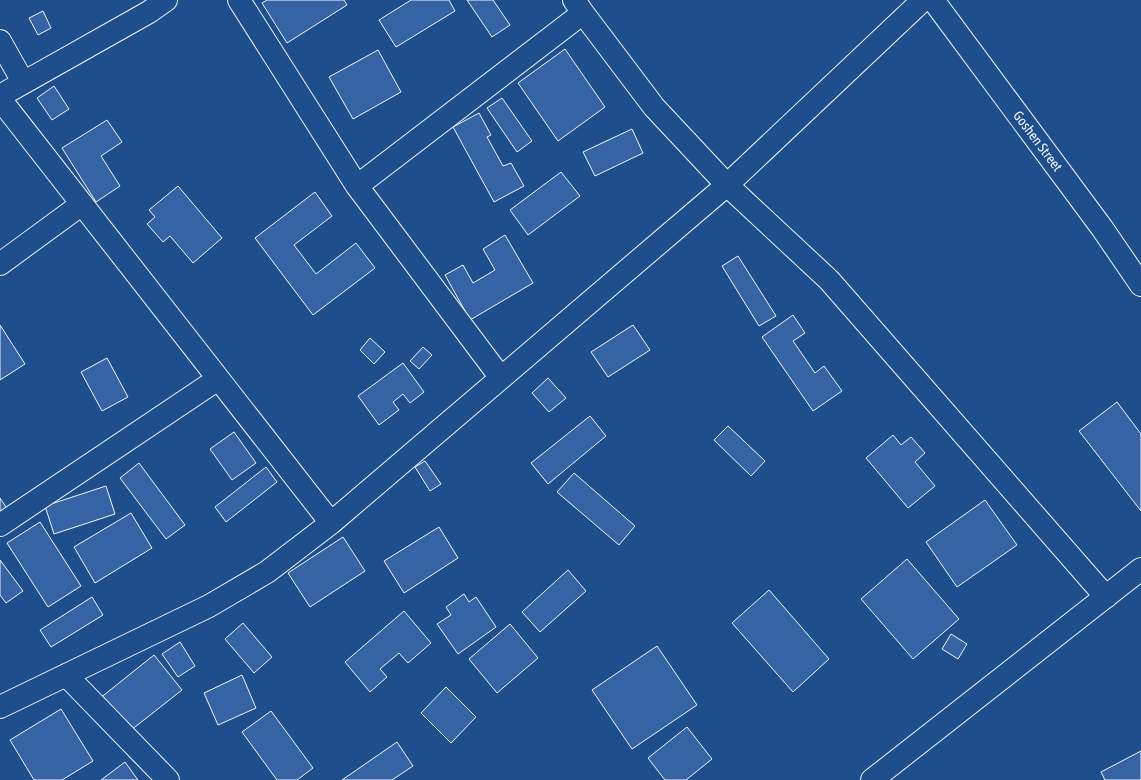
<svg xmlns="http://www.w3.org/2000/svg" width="1141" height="780" font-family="'Asap Condensed',sans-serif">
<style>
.building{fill:#3563a3;stroke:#f2f6ff}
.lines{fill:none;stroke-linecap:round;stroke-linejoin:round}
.minor-casing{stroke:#f2f6ff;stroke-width:24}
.minor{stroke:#1f4e8c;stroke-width:22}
.labels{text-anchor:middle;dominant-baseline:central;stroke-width:3;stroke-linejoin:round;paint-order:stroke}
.street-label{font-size:14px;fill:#f2f6ff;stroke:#1f4e8c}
</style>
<rect width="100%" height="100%" fill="#1f4e8c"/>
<path class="building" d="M267,0H344L347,5L287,43L262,3Z
M411,0H449L455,11L396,47L379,20Z
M467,0H493L510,25L492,37Z
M43,11L51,28L38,35L29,18Z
M565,49L605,107L558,141L518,83Z
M378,50L401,92L353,119L329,77Z
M54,86L69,109L52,120L37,98Z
M502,98L532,141L517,152L487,108Z
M479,113L491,135L487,137L503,166L511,163L524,186L494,202L453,127Z
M107,120L122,142L101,156L120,186L96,202L62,148Z
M632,129L643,153L595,176L583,152Z
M561,172L580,196L528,235L510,210Z
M178,186L222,238L193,263L170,236L163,242L147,224L155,217L149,210Z
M315,192L332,216L294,245L316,274L356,243L375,268L313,315L255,238Z
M505,235L533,283L470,320L445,275L463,265L473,283L495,270L483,249Z
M738,256L776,316L759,326L722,266Z
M793,315L805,333L793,341L815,373L824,366L842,391L813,411L762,337Z
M0,325L25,364L0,380Z
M633,325L650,350L608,377L591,352Z
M370,338L385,352L374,364L360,350Z
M423,347L432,355L419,369L410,361Z
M107,358L128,397L102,411L81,372Z
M403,363L424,392L410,403L403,394L393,402L399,410L379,425L358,396Z
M548,378L566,398L549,412L532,393Z
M1117,402L1141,434V511L1079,431Z
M590,416L606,436L548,484L531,463Z
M728,426L765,461L751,476L714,440Z
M234,432L256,463L232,480L210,449Z
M893,435L901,445L911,437L925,453L915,462L935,486L908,508L866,458Z
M425,461L441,484L430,491L415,467Z
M139,463L185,525L166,539L120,478Z
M266,467L277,482L226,522L215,507Z
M574,473L635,526L619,545L557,492Z
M106,486L115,514L54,534L45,506Z
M0,498L8,510L0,516Z
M985,500L1017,545L957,587L926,542Z
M131,513L152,548L95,583L74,547Z
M40,522L81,586L48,607L7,543Z
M439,527L458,558L404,593L384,561Z
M343,537L365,571L310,607L288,573Z
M907,559L959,619L913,659L861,599Z
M0,560L23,591L6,603L0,595Z
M568,570L586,591L540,632L522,612Z
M769,590L829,659L793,692L732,623Z
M464,594L469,602L476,597L496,627L458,654L437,624L451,615L446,607Z
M92,597L103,615L51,647L40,630Z
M404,611L431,643L408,663L399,653L380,669L387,677L370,692L345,662Z
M243,623L272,657L254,673L225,639Z
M510,624L538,658L497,693L469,659Z
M951,634L967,644L958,659L942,649Z
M180,642L195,666L178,677L162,654Z
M657,646L697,705L632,749L592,690Z
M154,655L182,690L126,734L99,699Z
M242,675L256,708L218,725L204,693Z
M446,687L476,717L451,743L421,713Z
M61,709L93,761L62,780H34L10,740Z
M271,711L313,768L297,780H277L242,732Z
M687,727L712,759L686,780H665L648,758Z
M397,742L413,766L392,780H342Z
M1141,751V780H1105L1101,772Z
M125,762L138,780H101Z"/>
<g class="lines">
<defs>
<path id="minor" d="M239,0L357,186L501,378
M574,0L583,13L654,107L727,185L829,280L1106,597
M933,0L1102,228L1141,285
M0,41L23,82
M0,96L149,12L166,0
M0,99L331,523L727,185L923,0
M357,186L583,13
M0,264L82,204
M0,525L218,379
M66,675L168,780
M0,707L209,606L267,572L331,523
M872,780L1141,569"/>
</defs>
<use href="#minor" class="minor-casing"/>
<use href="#minor" class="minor"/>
</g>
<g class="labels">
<g class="street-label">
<text transform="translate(1038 141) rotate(53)">Goshen Street</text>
</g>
</g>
</svg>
